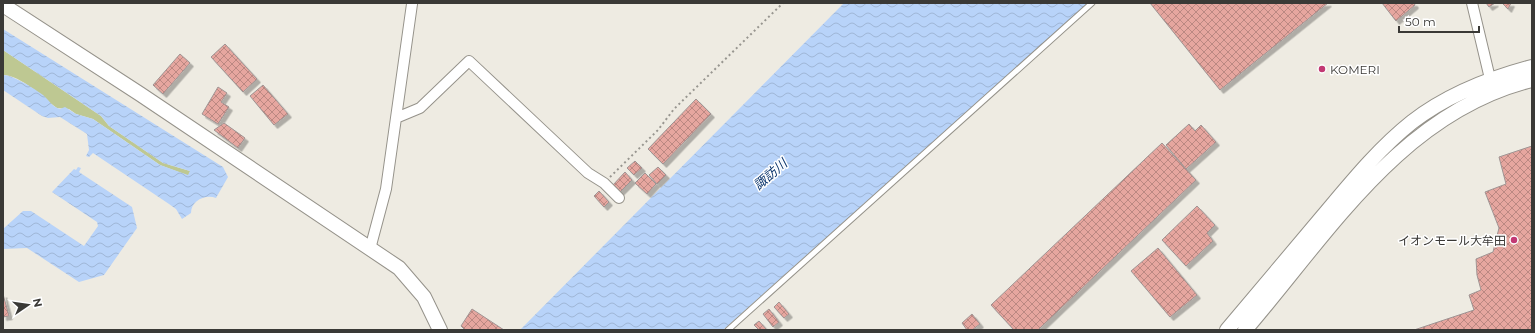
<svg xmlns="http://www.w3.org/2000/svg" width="1535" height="333" font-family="Montserrat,'Noto Sans JP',sans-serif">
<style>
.green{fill:#bec892}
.water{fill:url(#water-waves)}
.building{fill:url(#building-cross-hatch);stroke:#9f9493;filter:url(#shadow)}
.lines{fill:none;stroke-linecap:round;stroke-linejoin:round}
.lane-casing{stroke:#95928a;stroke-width:7}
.street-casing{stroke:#95928a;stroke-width:12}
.secondary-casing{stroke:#95928a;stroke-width:16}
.path{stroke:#989690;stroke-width:2;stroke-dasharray:2 3;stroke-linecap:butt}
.lane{stroke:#fff;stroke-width:5}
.street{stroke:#fff;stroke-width:10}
.secondary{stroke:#fff;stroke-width:14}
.poi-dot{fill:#c23873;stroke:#fff;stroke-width:1.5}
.labels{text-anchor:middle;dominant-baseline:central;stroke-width:3;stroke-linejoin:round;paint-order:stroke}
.poi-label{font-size:12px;fill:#3a3936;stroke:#fff;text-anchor:start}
.water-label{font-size:13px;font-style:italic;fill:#0c366e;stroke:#fff}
</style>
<defs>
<pattern id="water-waves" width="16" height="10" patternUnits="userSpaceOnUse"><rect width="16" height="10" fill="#b8d3f9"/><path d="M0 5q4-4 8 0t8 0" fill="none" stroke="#9fb6d6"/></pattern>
<pattern id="building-cross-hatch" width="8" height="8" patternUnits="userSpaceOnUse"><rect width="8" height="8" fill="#e6a69f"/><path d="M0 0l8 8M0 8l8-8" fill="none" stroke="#bb8882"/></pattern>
<filter id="shadow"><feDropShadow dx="3.5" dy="3.5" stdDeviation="0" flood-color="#0004"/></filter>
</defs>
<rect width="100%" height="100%" fill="#eeebe2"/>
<path class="green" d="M3,50L101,116L109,126L163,163L190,171L189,176L160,165L93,119L76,114L69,109L57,108C43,98 21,75 3,75Z"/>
<path class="water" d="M844,3H1088L723,330H520Z
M3,29L223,167L228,177L216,198C205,194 191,201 191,213L182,219L176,209L169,204L93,153L89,157L86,156L89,150L87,134L60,117L48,118L42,116L3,90V75C13,75 35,89 43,95C49,100 52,107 60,109L65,107L76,114L93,119L160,165L188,175L190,171L163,163L109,126L101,116L3,50Z
M78,167L81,168L79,172L132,207L137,228L104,275L79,282L27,248L3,249V229L23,211H31L84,246L98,226L97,222L52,192L74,169L76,170Z"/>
<path class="building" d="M1150,3H1328L1220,90Z
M1382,3H1414L1415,5L1396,21Z
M1486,3H1495L1489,7Z
M1502,3H1511L1508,9Z
M225,44L257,79L243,92L211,57Z
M180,54L190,63L163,94L153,85Z
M263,85L288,114L274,125L250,96Z
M218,87L227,93L221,102L229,107L218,124L202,114Z
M696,99L711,114L663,164L648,149Z
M224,123L245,138L238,148L214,130Z
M1189,124L1195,131L1201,125L1216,142L1186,169L1166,145Z
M1162,143L1196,180L1038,330H1014L991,305Z
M1532,146V330H1414L1474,310L1469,295L1481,290L1477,275L1476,259L1493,252L1499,228L1485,192L1506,184L1499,157Z
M635,161L642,168L634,175L627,168Z
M658,167L666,175L657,184L649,175Z
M625,172L632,180L620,192L613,185Z
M645,173L656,184L647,194L635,183Z
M599,191L609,202L604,207L594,196Z
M1197,206L1215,225L1207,233L1213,241L1186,266L1162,240Z
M1158,248L1197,295L1170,317L1131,271Z
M3,294L9,316L3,317Z
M779,302L789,314L784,318L774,307Z
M472,309L504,330H465L461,326Z
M769,309L779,322L773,327L763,314Z
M972,314L980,324L972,330H967L962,323Z
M759,321L767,330H759L754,325Z"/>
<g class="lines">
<defs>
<path id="lane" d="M728,330L1092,3"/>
<path id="street" d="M1472,3L1492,87
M396,118L420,108L469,61L588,173L604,183L619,198
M370,249L386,189L412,4"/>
<path id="secondary" d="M3,5L140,94L399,268L424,297L440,330
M1227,330C1259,292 1291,254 1323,216C1350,184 1378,149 1412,122C1447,95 1490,78 1532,67
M1245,330C1327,235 1401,112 1532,80"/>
</defs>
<use href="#lane" class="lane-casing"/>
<use href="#street" class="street-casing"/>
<use href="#secondary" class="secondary-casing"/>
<path class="path" d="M610,177L658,130L674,109L783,3"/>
<use href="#lane" class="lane"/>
<use href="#street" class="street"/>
<use href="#secondary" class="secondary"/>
</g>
<g class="poi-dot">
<circle cx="1322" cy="69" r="4"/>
<circle cx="1514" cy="240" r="4"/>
</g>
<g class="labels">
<g class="poi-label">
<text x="1330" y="69">KOMERI</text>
<text x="1506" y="240" text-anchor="end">イオンモール大牟田</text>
</g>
<g class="water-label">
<text transform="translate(770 174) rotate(-41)">諏訪川</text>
</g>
</g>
<rect width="1535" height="333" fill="none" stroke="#3a3936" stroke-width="8"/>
<g transform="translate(28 305) rotate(77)" stroke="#ffffff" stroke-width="3" paint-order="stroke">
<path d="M0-3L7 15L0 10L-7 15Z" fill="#3a3936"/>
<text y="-6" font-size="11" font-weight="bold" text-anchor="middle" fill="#3a3936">N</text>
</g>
<path d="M1399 26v6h80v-6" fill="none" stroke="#3a3936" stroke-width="2"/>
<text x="1405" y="26" font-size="12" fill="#3a3936" stroke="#ffffff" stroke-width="3" paint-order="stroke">50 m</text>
</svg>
